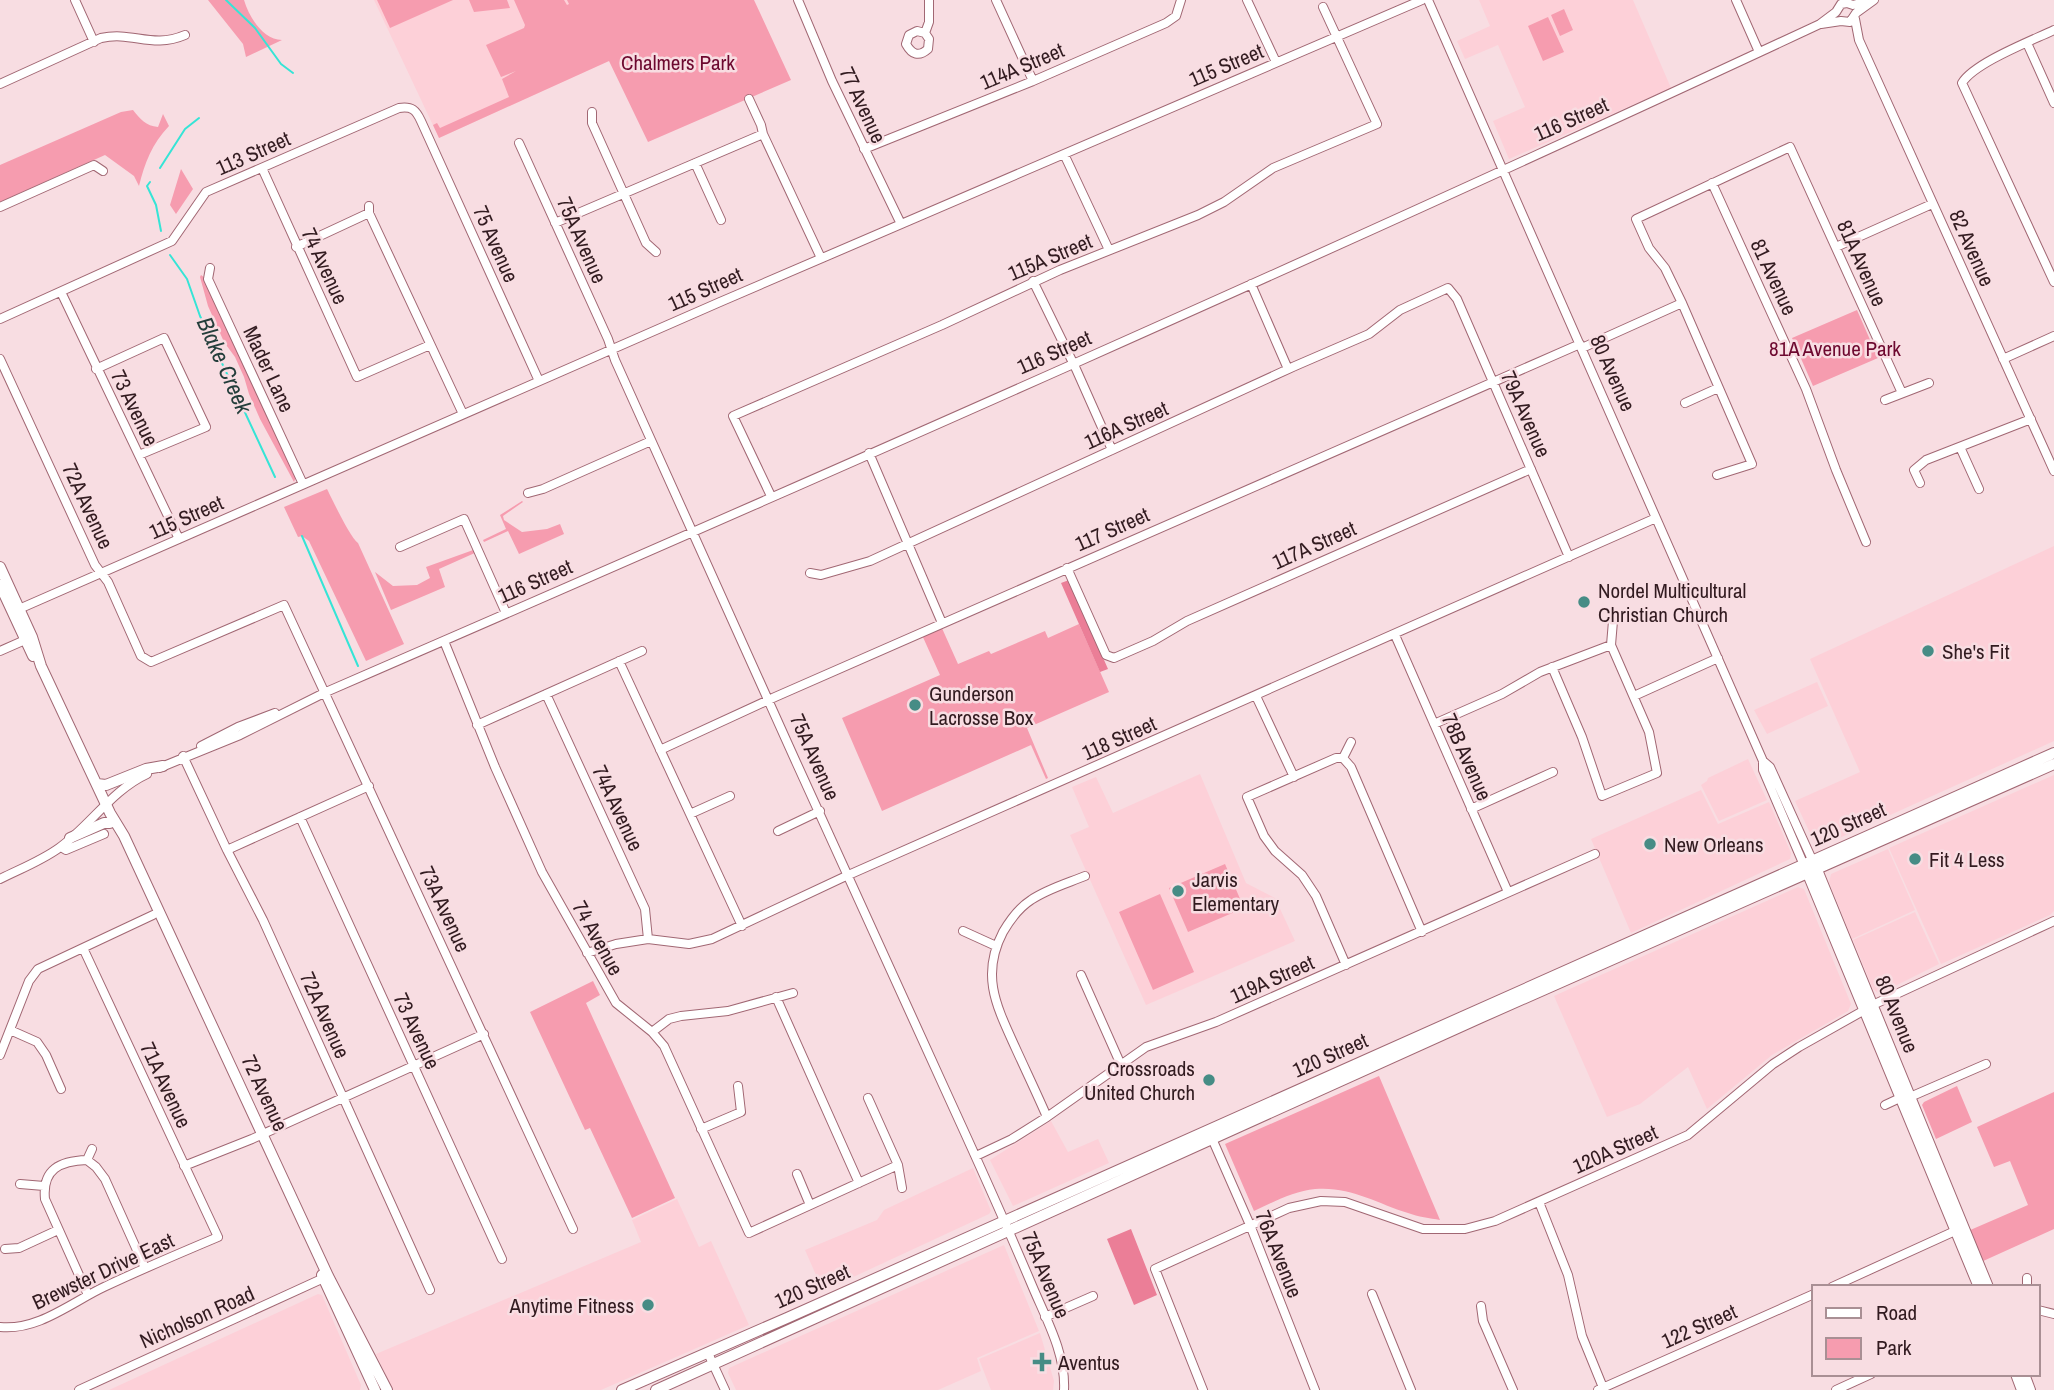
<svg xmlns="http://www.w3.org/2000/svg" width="2054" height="1390" font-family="'Archivo Narrow',sans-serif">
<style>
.built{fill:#fdd0d8}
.green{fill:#f69caf}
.forest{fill:#eb7e97}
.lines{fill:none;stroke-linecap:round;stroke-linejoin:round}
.stream{stroke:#36e4d6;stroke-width:2}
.minor-casing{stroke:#a16773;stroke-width:10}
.major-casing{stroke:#a16773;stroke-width:12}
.minor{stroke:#fff;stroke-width:8}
.major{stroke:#fff;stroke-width:10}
.poi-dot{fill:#468c85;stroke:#f8dde2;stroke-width:2.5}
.labels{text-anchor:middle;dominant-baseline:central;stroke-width:5;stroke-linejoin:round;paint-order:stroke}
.park-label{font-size:21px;fill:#6d082f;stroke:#f8dde2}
.street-label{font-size:21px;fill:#321b20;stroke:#f8dde2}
.poi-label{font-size:21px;fill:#321b20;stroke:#f8dde2;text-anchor:start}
.water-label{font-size:23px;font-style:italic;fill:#243e3b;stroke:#f8dde2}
</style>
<rect width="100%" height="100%" fill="#f8dde2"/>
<path class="built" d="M374,0H580L609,61L439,138Z
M1479,0H1633L1671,88L1509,159L1493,121L1525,107L1498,45L1465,59L1457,41L1490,26Z
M2054,546V741L1817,848L1795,801L1860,772L1810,659Z
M1817,682L1828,706L1767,734L1754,710Z
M1748,759L1767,800L1719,821L1701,785L1707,781L1708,778Z
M1200,774L1246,883L1275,898L1295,941L1146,1005L1070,835L1089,827L1072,787L1096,777L1113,813Z
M2054,775V911L2050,915L1941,964L1889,848Z
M1701,790L1718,824L1769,802L1791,853L1790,859L1631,933L1591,839Z
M1888,849L1915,910L1852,939L1829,882L1831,874Z
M1798,887L1804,889L1851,1004L1848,1011L1772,1055L1707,1109L1688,1067L1640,1104L1607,1117L1554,996Z
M1915,912L1939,964L1879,994L1873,989L1853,940Z
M1051,1121L1068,1152L1098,1139L1109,1163L1013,1206L990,1160Z
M973,1168L991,1211L989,1214L823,1291L805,1250L877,1220L884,1210Z
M677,1199L699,1247L711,1241L749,1325L601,1390H393L376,1354L641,1242L632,1220Z
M1004,1245L1039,1331L977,1358L981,1371L938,1390H736L728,1373L729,1368Z
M318,1294L322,1295L361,1385L360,1390H109Z
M1040,1333L1054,1381L1053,1390H991L979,1359Z"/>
<path class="green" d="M208,0H244C249,17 263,40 282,40L246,57L243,44Z
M377,0H453L390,28Z
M469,0H507L510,8L474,12Z
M514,0H564L567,5L569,4L567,0H754L791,80L648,142L609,61L439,138L433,125L437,123L440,128L509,97L502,79L516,71L501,77L486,45L524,28L525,25Z
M1564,9L1573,30L1560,36L1551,15Z
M1548,17L1564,52L1543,61L1528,26Z
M133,110C140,119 146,126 158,127L163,114L169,126C152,144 145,162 139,186L134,176L105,155L0,202V165L121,112Z
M181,169L193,189L176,214L170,205Z
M201,275L205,278L296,477L294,482L260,419L249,394L244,377L235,357L224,342L208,306L200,277Z
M1857,310L1878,358L1813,386L1792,338Z
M327,489C333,501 350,537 358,543L404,644L366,661L309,541L302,536L298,537L284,507Z
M522,501L523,502L503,516L504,520L522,532L547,529L560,524L564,534L519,554L508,531L484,542L483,540L506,529L500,515Z
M476,549L477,552L439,569L445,587L391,610L375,572L393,586L417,585L430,578L426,567Z
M1079,624L1109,692L1027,728L1048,778L1046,779L1031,745L882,811L842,718L940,675L922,635L941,626L958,664L989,651L991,654L1045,631L1048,638Z
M1225,864L1244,908L1188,932L1169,888Z
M1160,894L1194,972L1153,990L1119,912Z
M593,981L600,995L586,1003L675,1198L632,1218L590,1128L585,1130L530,1012Z
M1379,1076L1440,1220C1430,1218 1418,1217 1408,1213C1376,1203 1350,1186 1315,1189C1294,1191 1273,1202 1254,1211L1225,1144Z
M1957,1086L1972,1122L1936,1139L1922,1105L1924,1102Z
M2054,1092V1229L1981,1262L1968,1231L2028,1205L2010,1161L1994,1167L1977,1127Z"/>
<path class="forest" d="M1069,580L1108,669L1100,672L1061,583Z
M1131,1229L1157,1295L1134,1305L1107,1239Z"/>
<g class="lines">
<path class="stream" d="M226,0L255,28L281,64L293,73
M160,168L185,129L199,118
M150,182L147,186L156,205L161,231
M170,255L187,279L200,316L275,477
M302,536L358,666"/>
<defs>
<path id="minor" d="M75,0L94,42
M798,0L832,81L901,224
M996,0L1033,81
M1247,0L1276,62
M1428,0L1763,761V770L1806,870
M1736,0L1759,52
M1855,19L1859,40L2054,471
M1821,24L1841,21L1850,22L1856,13L1874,0
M2054,30C2031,41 1974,63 1962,83L2054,282
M925,33L917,31L909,35L906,44C912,55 919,57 928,49L929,39L925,33L929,22V0
M2027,43L2054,103
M0,84L101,38C133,31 152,49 185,35
M749,99L761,125L763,134L821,258
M592,112V123L646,243L656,252
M519,143L608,339L615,360C726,610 840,858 953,1107C980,1166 1006,1224 1031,1283C1045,1317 1066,1353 1064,1390
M864,149L1033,81L1166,23L1176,16L1181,0
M1064,154L1109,250
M695,163L721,220
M262,168L357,377L430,345
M1712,183L1806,389L1836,470L1866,542
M369,206V213L463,414
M0,207L94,165L103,171
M555,223L763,134
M296,247L369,213
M1836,247L1932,204
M210,268L208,279L303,484
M1033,281L1076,369L1112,450
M1251,284L1288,369
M61,292L179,539
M0,319L172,241L206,192L399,108C412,106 416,110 421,121L539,381
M1582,348L1682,303
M0,359L95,565L108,582L141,656L151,662L284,605L573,1229
M2003,359L2054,336
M96,369L164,338L206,427L139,455
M1885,400L1929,383
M1685,403L1718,388
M1960,447L1979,489
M869,453L942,623
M1717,475L1752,464L1682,303L1665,268L1649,248L1636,219L1790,147L1902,393
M1920,483L1914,470L1926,460L2031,419
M528,493L543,489L651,441
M771,496L733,416L942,325L1060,270L1198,215L1224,202L1273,168L1377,124L1323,7
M400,547L464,519L506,613
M1067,568L1106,655L1114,658L1153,641L1187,621L1531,469
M810,573L821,575L870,561L1295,366L1369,334L1400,310L1448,288L1457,299L1569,557
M16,606L19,609L720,302L1422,0
M1395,635L1508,892
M444,641L495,767L542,872L616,1003L652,1032L664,1046L749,1233L898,1165
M0,651L25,640
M619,661L742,926
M1552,667L1582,737L1602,796L1657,773L1649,732L1611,645L1613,621
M546,694L645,909L648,939
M1256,696L1294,777
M1634,696L1718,658
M1434,724L1502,694L1540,672L1611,645
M477,725L642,651
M201,746L238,727L275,713
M660,750L775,697L1580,344
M183,756L227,850L263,920L430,1290
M1343,758H1336L1247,797L1264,836L1275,851L1302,875L1316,896L1346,965
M1343,758L1351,767L1422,932
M1343,758L1351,742
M1763,761L1770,767L1814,864
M159,768L240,735L326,692C826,475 1325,255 1820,24L1836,12L1841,4L1847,3L1853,5L1872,0
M1471,809L1553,772
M690,814L730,796
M300,817L502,1259
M778,831L820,811
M61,847L66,850L104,834
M227,850L369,786
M0,879C20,869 41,861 59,848C90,826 112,790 147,774
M963,931L996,946
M587,953L616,944L648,939L689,944L712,939L844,877L1656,518
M1081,975L1121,1065
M776,997L859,1183
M10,1030L37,1042L46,1055L61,1089
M652,1032L669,1019L681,1016L728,1011L793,993
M0,1055L29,981L38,969L153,915
M1910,1097L1986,1064
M868,1098L898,1165L902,1188
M1885,1105L1900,1098
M1047,1117C1037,1094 1026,1071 1016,1049C997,1007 980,976 1003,932C1010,920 1020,907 1031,900C1047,889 1068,883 1085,876
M701,1129L741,1112L738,1086
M1210,1134L1250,1225L1315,1390
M976,1156L1012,1139L1047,1117L1146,1047L1216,1022L1595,854
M87,1160L92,1149
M184,1166L252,1139L484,1034
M797,1174L810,1205
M20,1184L44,1186
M1539,1202L1568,1275L1582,1336L1604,1390
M5,1249L19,1248L58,1230
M2027,1278V1287
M1832,1287L1955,1231
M1372,1294L1411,1390
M88,1295L45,1199C42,1169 60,1161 87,1160L96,1167L105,1179L145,1268
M1481,1306L1483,1321L1513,1390
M2038,1310L2054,1314
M1045,1317L1093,1296
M0,1327C38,1331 72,1302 104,1287C142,1269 180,1253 218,1237L83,948
M708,1353L725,1390
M79,1390L326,1277
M1203,1390L1155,1269L1289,1208L1321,1201L1345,1202L1423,1229H1465L1495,1221L1688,1135L1773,1064L1799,1047L1877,1003L2054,921
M1598,1390L1814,1294
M1836,1390L1871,1374"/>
<path id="major" d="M0,567L32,637L41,666L110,813L124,836L328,1276L387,1390
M0,585L33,656
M97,784L106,785L146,769L163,766
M70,838L104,823H110
M1817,870L1988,1287
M1808,874L1979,1287
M322,1275L375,1390
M2016,1374L2022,1390
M2024,1374L2030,1390
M622,1390L787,1318L2054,753
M656,1390L1482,1017L2054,764"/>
</defs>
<use href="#minor" class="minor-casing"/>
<use href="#major" class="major-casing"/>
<use href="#minor" class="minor"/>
<use href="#major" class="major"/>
</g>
<g class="poi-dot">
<circle cx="1584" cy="602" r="7"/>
<circle cx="1928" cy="651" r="7"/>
<circle cx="915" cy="705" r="7"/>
<circle cx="1650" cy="844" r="7"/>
<circle cx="1915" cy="859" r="7"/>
<circle cx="1178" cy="891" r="7"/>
<circle cx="1209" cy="1080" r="7"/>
<circle cx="648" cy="1305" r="7"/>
<path d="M1038.5 1351.5h7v7h7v7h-7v7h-7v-7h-7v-7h7z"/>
</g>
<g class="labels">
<g class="park-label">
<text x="678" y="62">Chalmers Park</text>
<text x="1835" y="348">81A Avenue Park</text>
</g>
<g class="street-label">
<text transform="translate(1226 65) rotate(-23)">115 Street</text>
<text transform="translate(1022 66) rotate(-23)">114A Street</text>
<text transform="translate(863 105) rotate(65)">77 Avenue</text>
<text transform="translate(1571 119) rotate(-24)">116 Street</text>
<text transform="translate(253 153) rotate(-24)">113 Street</text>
<text transform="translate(582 240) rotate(66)">75A Avenue</text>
<text transform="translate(496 244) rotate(66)">75 Avenue</text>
<text transform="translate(1972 248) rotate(66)">82 Avenue</text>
<text transform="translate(1050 257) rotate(-23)">115A Street</text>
<text transform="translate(1862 263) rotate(66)">81A Avenue</text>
<text transform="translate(325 266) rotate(65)">74 Avenue</text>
<text transform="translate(1774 277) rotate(65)">81 Avenue</text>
<text transform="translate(705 289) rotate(-24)">115 Street</text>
<text transform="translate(1054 352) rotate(-24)">116 Street</text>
<text transform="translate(269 369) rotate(65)">Mader Lane</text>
<text transform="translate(1613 373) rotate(66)">80 Avenue</text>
<text transform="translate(135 408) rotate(64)">73 Avenue</text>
<text transform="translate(1526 414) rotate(66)">79A Avenue</text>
<text transform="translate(1126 425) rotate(-24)">116A Street</text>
<text transform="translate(88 506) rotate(65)">72A Avenue</text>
<text transform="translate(186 517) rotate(-24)">115 Street</text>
<text transform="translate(1112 529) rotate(-24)">117 Street</text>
<text transform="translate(1314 545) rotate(-24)">117A Street</text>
<text transform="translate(535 581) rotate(-24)">116 Street</text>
<text transform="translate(1119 738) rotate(-24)">118 Street</text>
<text transform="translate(815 757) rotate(66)">75A Avenue</text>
<text transform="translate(1467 757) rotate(66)">78B Avenue</text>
<text transform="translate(618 808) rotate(65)">74A Avenue</text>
<text transform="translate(1848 824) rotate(-24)">120 Street</text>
<text transform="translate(445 909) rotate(65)">73A Avenue</text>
<text transform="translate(598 938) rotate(61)">74 Avenue</text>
<text transform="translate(1272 979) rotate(-24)">119A Street</text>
<text transform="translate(1897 1014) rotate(68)">80 Avenue</text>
<text transform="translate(325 1015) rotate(66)">72A Avenue</text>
<text transform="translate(417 1031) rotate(65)">73 Avenue</text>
<text transform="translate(1330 1055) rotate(-24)">120 Street</text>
<text transform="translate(166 1085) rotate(65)">71A Avenue</text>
<text transform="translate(265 1093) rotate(65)">72 Avenue</text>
<text transform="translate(1615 1149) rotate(-24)">120A Street</text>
<text transform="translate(1279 1254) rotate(68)">76A Avenue</text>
<text transform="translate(103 1271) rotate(-25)">Brewster Drive East</text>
<text transform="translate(1046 1275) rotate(67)">75A Avenue</text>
<text transform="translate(812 1286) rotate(-24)">120 Street</text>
<text transform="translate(197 1317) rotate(-24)">Nicholson Road</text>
<text transform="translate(1699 1326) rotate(-24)">122 Street</text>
</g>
<g class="poi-label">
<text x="1598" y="590">Nordel Multicultural<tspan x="1598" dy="24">Christian Church</tspan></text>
<text x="1942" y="651">She's Fit</text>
<text x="929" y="693">Gunderson<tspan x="929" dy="24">Lacrosse Box</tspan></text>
<text x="1664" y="844">New Orleans</text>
<text x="1929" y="859">Fit 4 Less</text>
<text x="1192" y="879">Jarvis<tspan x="1192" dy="24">Elementary</tspan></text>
<text x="1195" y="1068" text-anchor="end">Crossroads<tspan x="1195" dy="24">United Church</tspan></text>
<text x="634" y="1305" text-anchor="end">Anytime Fitness</text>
<text x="1058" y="1362">Aventus</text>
</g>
<g class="water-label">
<text transform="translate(225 365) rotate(66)">Blake Creek</text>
</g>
</g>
<rect x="1812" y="1285" width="228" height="91" fill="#f8dde2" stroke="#a98f94" stroke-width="2"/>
<rect x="1826" y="1308" width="35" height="10" fill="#ffffff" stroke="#a98f94" stroke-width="2"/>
<text x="1876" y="1320" font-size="21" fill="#321b20">Road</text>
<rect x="1826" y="1338" width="35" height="21" fill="#f69caf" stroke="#a98f94" stroke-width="2"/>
<text x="1876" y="1355" font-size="21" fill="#321b20">Park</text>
</svg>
